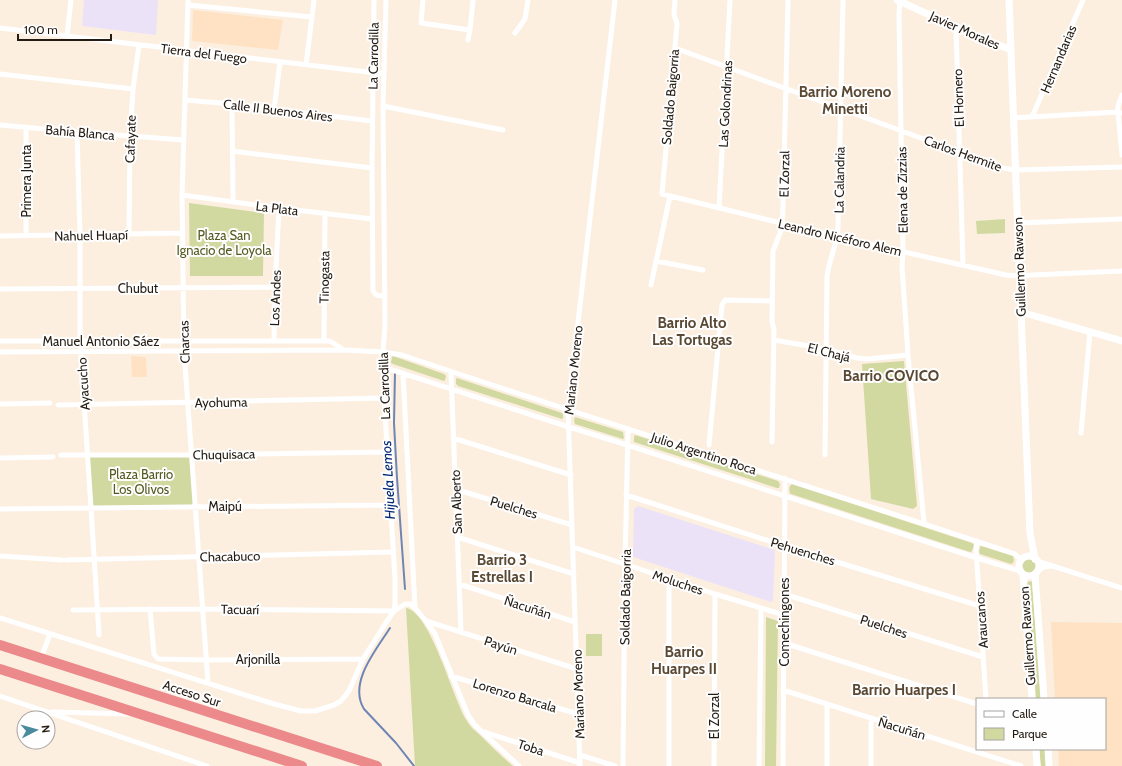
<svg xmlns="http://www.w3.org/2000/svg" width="1122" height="766" font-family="Cabin,sans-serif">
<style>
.built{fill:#fee2c3}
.education{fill:#ece2f8}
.green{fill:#d1d9a1}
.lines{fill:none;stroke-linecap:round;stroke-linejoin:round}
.stream{stroke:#6f86b4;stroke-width:2}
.street{stroke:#fff;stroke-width:5}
.secondary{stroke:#fff;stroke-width:7}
.highway{stroke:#eb898b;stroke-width:10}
.labels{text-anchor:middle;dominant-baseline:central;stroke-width:4;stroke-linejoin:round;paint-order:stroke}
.street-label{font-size:13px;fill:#241c13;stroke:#fefefe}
.park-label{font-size:13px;fill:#555b1f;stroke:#fefefe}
.water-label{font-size:14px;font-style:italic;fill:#032773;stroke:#fefefe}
.quarter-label{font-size:15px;font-weight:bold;fill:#5a4833;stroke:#fefefe}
</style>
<rect width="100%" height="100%" fill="#fcefe0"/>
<path class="built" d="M193,10L283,20L278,50L192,41Z
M131,356L146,357L147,377H132Z
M1051,622L1122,623V766H1059L1058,749H1105V699H1055Z"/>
<path class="education" d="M84,0H158L156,35L82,26Z
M638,506L775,550L773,600L771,602L633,557L634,509Z"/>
<path class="green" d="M189,203L264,213L263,276H190Z
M1005,219V233L977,234L976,221Z
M393,356L444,374L446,376L445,380L444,381L393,364L391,363L392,357Z
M904,361L917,506L913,509L871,499L862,364Z
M457,378L562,413L563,414V418L562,419L458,386L456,384V379Z
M575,417L623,432L624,438L623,439L575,424L574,420Z
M635,435L778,481L780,484L779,488H777L634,442V437Z
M88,455H192L195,507L91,508Z
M792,484L972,543L974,545L972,551L970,552L791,494C789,492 789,489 790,486Z
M981,546L1013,556L1014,560L1013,563L1011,564L980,554L979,552L980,547Z
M1022 566a7 7 0 1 1 14 0a7 7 0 1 1-14 0Z
M1030,581L1032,582L1041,699H1036L1027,583Z
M406,608C431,612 453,700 467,721C470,727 477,732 482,737C492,747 502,757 513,766H415Z
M766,617L778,621L776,766H765Z
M586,634H602V656H586Z
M1039,749H1045L1046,766H1041Z"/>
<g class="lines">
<path class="stream" d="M395,372L394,423L397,478L405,589
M390,628C376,650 348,683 364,709L396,743L414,766"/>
<path class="street" d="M188,0L182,195L184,351L208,683
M374,0L372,168L373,291C376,296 379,296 384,296
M423,0L421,23L470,30L473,0
M675,0L674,14L677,24L662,194L838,237L1006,275L1019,276L1032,275L1122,271
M900,0L899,14L903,252L902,266L908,355L924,523
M188,5L312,17
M956,27L963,265
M0,28L384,74
M515,33L525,19L528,0
M67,36L71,0
M468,40L470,30
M675,48L1003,168L1015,170L1122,167
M306,65L314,0
M0,74L133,89
M1122,95L1118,106V112L1122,155
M185,100L232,104L372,121
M232,104L233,202
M383,106L503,130
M274,110L280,62
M1032,117L1083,0
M1013,118L1118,112L1122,113
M0,125L77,132L184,140
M77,132L80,235V341L91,508L99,635
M232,151L372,168
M182,195L279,208L372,219
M719,208L730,0
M1017,223L1122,219
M129,234L130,136L133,89L139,45
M0,236L183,233
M26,236V127
M656,261L703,270
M651,285L670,196
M0,289L275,287
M774,340L826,349L857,358L867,359L908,355
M0,341H330L344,350
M274,341L275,287L279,208
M324,341L325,213
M0,352L344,350L383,352L402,355C606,424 812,486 1015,554L1021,560
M383,367L569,427L627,445L977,558L1020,571
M451,372L461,632
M403,373L415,608
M0,404L50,403
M58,405L384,398
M1081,433L1090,332
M453,438L571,475
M772,442L774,329L772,322L773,251L782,228L783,206L788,0
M709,445L722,305L725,300L772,301
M61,455H192L387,452
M825,455L827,276C829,260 837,245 838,228L843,0
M0,458L53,457
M455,489L572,525
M626,495L785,546L980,606
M0,509L390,505
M457,537L574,574
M977,541L976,550L986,699
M573,547L715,594L784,615
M0,556L62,560
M66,560L393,552
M1037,561L1122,588
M1038,571L1044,567L1052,566
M459,584L575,622
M784,594L983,657
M150,609L154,654L158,659L206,660L363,659
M73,610L203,609L394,611L405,604H410L415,608L426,621L435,634L468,715L474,724L481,731L519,766
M0,618L274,704L301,711H315L334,705L341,701L349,691L363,659L387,621L394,611L395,603V579L384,398L383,352L385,326L383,106L386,0
M426,621L577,669
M784,643L977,704
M41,658L50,634
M451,676L578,714
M783,690L1021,766
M0,696L207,766
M52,712L130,714
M484,732L580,763
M580,755L615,766
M580,766L568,410L615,0
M623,766L625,565L628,429
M669,766V579
M714,766L715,594
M759,766L761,609
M783,766L785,478
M827,766V704
M871,766V718"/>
<path class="secondary" d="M897,0L956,27L1011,50
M1009,0L1021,312L1030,533L1035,559
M1021,312L1122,341
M1019 566a10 10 0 1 1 20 0a10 10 0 1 1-20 0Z
M1023,574L1032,699
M1035,574L1044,699
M1036,749L1037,766
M1048,749L1049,766"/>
<path class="highway" d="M0,645L377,766
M0,669L302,766"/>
</g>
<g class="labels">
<g class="street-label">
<text transform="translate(965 30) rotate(24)">Javier Morales</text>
<text transform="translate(204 53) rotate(7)">Tierra del Fuego</text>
<text transform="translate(373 56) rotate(-89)">La Carrodilla</text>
<text transform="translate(1058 59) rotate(-67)">Hernandarias</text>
<text transform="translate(670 97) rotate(-85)">Soldado Baigorria</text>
<text transform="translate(958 98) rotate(-92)">El Hornero</text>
<text transform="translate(725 104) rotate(-87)">Las Golondrinas</text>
<text transform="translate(278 110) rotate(7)">Calle II Buenos Aires</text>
<text transform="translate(80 132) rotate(5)">Bahía Blanca</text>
<text transform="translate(130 139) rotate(-88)">Cafayate</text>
<text transform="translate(963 153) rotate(20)">Carlos Hermite</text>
<text transform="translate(784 174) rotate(-89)">El Zorzal</text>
<text transform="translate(839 180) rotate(-89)">La Calandria</text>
<text transform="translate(26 181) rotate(-90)">Primera Junta</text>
<text transform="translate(902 190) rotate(-91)">Elena de Zizzias</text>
<text transform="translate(277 208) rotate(7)">La Plata</text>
<text transform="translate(91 235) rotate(-1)">Nahuel Huapí</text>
<text transform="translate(840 237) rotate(13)">Leandro Nicéforo Alem</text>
<text transform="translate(1019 267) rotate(-92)">Guillermo Rawson</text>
<text transform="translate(324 277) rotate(-89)">Tinogasta</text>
<text x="138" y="288">Chubut</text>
<text transform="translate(275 298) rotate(-88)">Los Andes</text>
<text x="101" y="341">Manuel Antonio Sáez</text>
<text transform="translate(184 342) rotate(-92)">Charcas</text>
<text transform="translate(829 352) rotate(14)">El Chajá</text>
<text transform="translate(573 370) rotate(-84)">Mariano Moreno</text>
<text transform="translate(83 384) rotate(-94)">Ayacucho</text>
<text transform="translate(384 386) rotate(-92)">La Carrodilla</text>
<text transform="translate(221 402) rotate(-1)">Ayohuma</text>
<text transform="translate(704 453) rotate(18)">Julio Argentino Roca</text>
<text transform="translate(224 454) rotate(-1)">Chuquisaca</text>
<text transform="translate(456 502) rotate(-92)">San Alberto</text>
<text x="225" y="506">Maipú</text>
<text transform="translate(514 507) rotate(17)">Puelches</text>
<text transform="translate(803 551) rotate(17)">Pehuenches</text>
<text transform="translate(230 556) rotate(-1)">Chacabuco</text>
<text transform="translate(678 582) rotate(18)">Moluches</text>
<text transform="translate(625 597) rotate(-89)">Soldado Baigorria</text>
<text transform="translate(528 607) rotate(18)">Ñacuñán</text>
<text transform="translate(240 609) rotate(1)">Tacuarí</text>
<text transform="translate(981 620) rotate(-94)">Araucanos</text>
<text transform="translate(784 622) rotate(-90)">Comechingones</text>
<text transform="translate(884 626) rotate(18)">Puelches</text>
<text transform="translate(1027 636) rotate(-94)">Guillermo Rawson</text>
<text transform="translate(501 645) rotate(18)">Payún</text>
<text x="258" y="659">Arjonilla</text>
<text transform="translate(192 693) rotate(18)">Acceso Sur</text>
<text transform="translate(578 694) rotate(-92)">Mariano Moreno</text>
<text transform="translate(515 695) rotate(17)">Lorenzo Barcala</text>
<text transform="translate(714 716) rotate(-90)">El Zorzal</text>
<text transform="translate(902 728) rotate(17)">Ñacuñán</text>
<text transform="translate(531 747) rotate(18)">Toba</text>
</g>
<g class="park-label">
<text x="224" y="235">Plaza San<tspan x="224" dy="15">Ignacio de Loyola</tspan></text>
<text x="141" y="474">Plaza Barrio<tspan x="141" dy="15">Los Olivos</tspan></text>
</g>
<g class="water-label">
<text transform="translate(388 480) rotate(-93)">Hijuela Lemos</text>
</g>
<g class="quarter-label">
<text x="845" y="92">Barrio Moreno<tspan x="845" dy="17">Minetti</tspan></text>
<text x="692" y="323">Barrio Alto<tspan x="692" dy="17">Las Tortugas</tspan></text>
<text x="891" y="376">Barrio COVICO</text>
<text x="502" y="560">Barrio 3<tspan x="502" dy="17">Estrellas I</tspan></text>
<text x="684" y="652">Barrio<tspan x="684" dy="17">Huarpes II</tspan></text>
<text x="904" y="690">Barrio Huarpes I</text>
</g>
</g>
<rect x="976" y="698" width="130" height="52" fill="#fefefe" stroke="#a7a4a0"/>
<rect x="984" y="711" width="20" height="6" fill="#ffffff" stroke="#a7a4a0"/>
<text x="1012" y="718" font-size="12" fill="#241c13">Calle</text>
<rect x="984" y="728" width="20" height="12" fill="#d1d9a1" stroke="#a7a4a0"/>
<text x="1012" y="738" font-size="12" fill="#241c13">Parque</text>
<g transform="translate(36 730) rotate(84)"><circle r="19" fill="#fefefe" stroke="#a7a4a0"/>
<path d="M0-3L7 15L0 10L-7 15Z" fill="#498b9c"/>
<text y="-6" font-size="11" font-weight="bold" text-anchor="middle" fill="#241c13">N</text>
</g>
<path d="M18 34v6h93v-6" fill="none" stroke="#241c13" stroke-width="2"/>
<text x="24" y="34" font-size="12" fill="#241c13" stroke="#fefefe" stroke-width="3" paint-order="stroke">100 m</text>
</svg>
